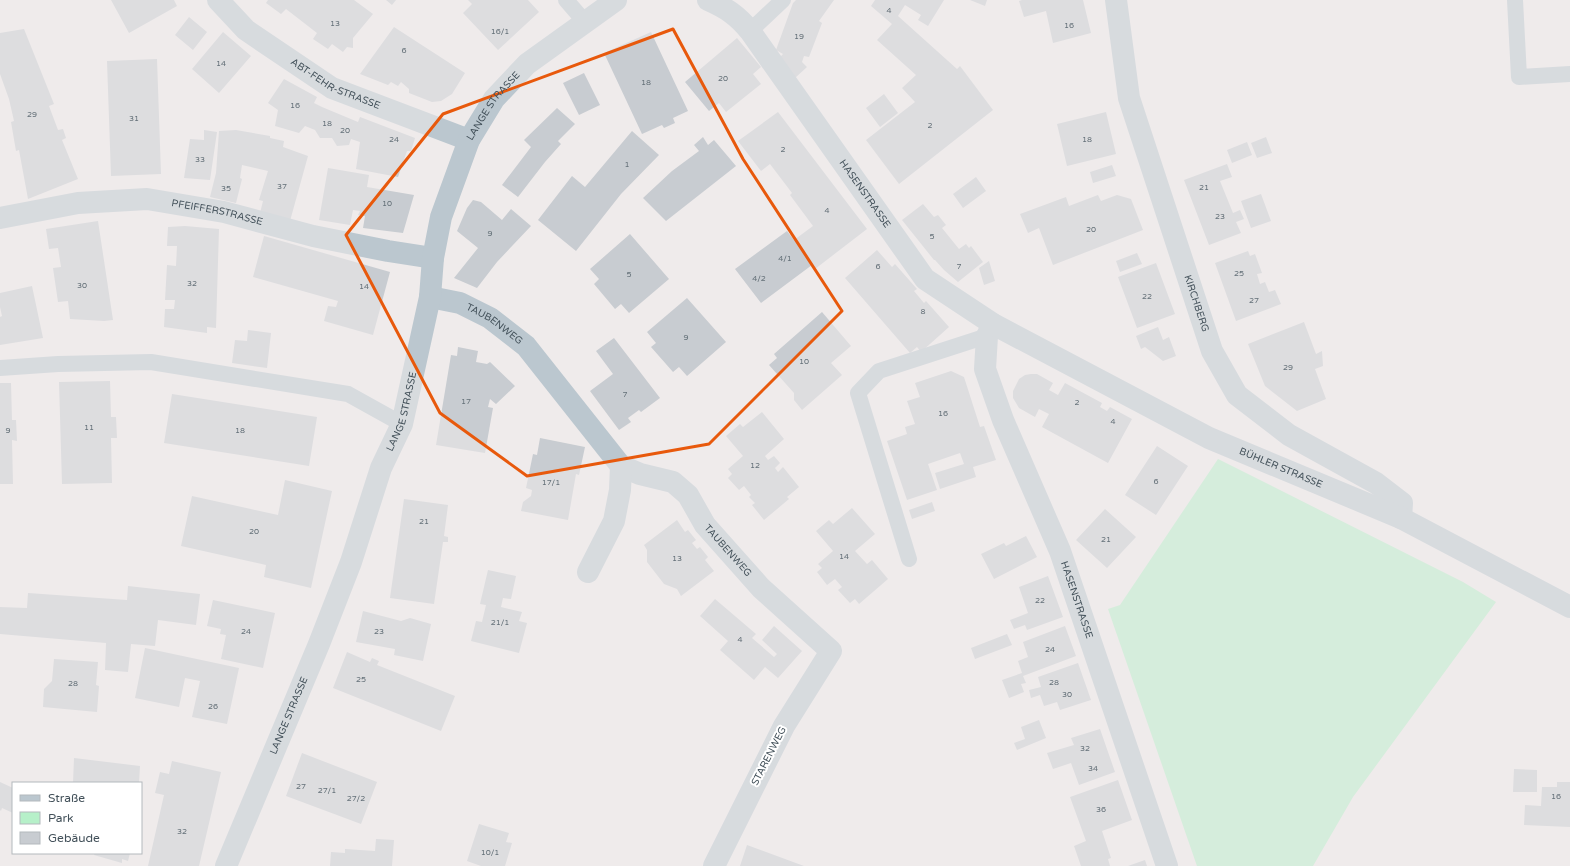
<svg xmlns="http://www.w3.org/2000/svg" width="1570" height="866" font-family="'Varela Round',sans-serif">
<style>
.green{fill:#b6f0c9}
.building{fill:#c8ccd1}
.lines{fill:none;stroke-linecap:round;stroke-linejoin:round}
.service{stroke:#bbc7cf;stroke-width:16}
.minor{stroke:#bbc7cf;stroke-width:22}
.tertiary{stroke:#bbc7cf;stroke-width:22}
.marked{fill:none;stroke:#e8590c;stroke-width:3;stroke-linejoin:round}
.labels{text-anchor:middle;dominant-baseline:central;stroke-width:4;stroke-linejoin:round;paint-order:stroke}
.number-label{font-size:8px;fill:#647078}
.street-label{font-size:10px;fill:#43515a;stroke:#fff}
</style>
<rect width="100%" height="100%" fill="#efebeb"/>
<path class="green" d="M1218,459L1463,582L1496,602L1353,797L1313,866H1197L1108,609L1120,605Z"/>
<path class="building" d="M111,0H174L177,6L129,33Z
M268,0H354L373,14L353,38V48L347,47L343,52L332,44L328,49L313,39L317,33L286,9L281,14L266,3Z
M386,0H396L392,5Z
M468,0H528L539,12L498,50L463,13L472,4Z
M796,0H834L819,21L822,23L809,57L804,56L802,62L807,67L795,78L780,57L783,54L776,50L793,3Z
M875,0H944L928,26L918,20L921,15L905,5L898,16L957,69L960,66L993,110L899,184L866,140L915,102L902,88L916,75L877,40L892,24L871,6Z
M970,0H987L985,6Z
M1022,0H1083L1091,33L1053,43L1046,11L1024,17L1019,1Z
M189,17L207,32L193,50L175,35Z
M394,27L465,73L452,94L441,101L432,102L409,93V89L401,82L398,86L391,82L388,85L360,74Z
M24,29L54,104L49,106L58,130L63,129L66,138L62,140L78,179L28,199L19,150L16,151L11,122L14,121L9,99L0,74V33Z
M223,32L251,56L219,93L192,69Z
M651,32L688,111L673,118L675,123L664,128L662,125L642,134L604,53Z
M737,38L761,67L753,74L761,84L726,112L719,103L709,111L685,82Z
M157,59L161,174L111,176L107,61Z
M584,73L600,105L579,115L563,83Z
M284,79L317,97L314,103L322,107L358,122L360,117L415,138L411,151H407L398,177L356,169L360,142L351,139L349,145L337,146L332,138H320L315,130L305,126L299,133L275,126L278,110L268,103Z
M884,94L898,113L880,127L866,108Z
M557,108L575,124L558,141L561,144L545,162L518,197L502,185L531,147L524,140Z
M778,112L867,229L815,269L812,265L761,303L735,269L787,231L794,240L813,226L790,195L792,193L770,164L761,171L738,141Z
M1106,112L1116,154L1067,166L1057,124Z
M204,130L217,132L210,180L184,178L190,139L204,140Z
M236,130L270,136V138L284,141L283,147L308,156L290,221L260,213L263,201L259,200L268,171L242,165L240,178L242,179L236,203L210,197L216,173L219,131Z
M632,131L659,155L621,194L576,251L538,220L572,176L585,187Z
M703,137L708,145L714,140L736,166L666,221L643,198L672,171L699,151L694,145Z
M1266,137L1272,153L1257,158L1251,143Z
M1247,142L1252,155L1232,163L1227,150Z
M1227,164L1232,177L1220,181L1233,213L1240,210L1244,219L1236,222L1241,233L1209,245L1184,180Z
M1112,165L1116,176L1093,183L1090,172Z
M328,168L369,175L367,187L414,195L403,233L363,228L365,216L358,215L360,211L353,210L350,225L319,220Z
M976,177L986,191L963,208L953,194Z
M1261,194L1271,221L1251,228L1241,201Z
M1098,195L1101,201L1117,195L1131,199L1143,230L1053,265L1039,228L1028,233L1020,214L1066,197L1069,206Z
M473,200L481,202L502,220L511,209L531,226L497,262L477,288L454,278L478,248L457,231L467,208Z
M923,204L934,217L938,215L946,225L942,228L959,249L966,244L969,248L971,246L983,262L958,282L944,270L935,260H934L902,220Z
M98,221L113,320L104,321L70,319L68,301L58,302L53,268L61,267L58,248L49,249L46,229Z
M185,226L219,229L216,328L207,327V333L164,327L165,309H174L175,300H165L167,265L176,266L177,246H167L168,227Z
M630,234L669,279L629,313L621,304L615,309L594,284L599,279L590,269Z
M264,236L390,272L373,335L324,321L328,306L336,307L338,301L253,277Z
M877,250L892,267L895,264L917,289L914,291L924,303L926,301L949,327L921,352L917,347L910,353L845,278Z
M1248,251L1250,256L1255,254L1262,273L1257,274L1260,284L1265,282L1269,292L1275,290L1281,304L1236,321L1215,263Z
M1137,253L1142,264L1120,272L1116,261Z
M989,261L995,281L984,285L979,268Z
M1156,263L1175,314L1137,328L1118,277Z
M32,286L43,338L0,345V317L2,316L0,307V293Z
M687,298L726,342L687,376L679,367L673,372L651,347L656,343L647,332Z
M822,312L851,346L831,363L842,375L802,410L794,400V393L769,365L777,358L774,354Z
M1304,322L1316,354L1322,351L1323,366L1315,369L1326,399L1297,411L1265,386L1248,344Z
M1158,327L1163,340L1169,337L1176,356L1163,361L1145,347L1141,349L1136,336Z
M248,330L271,333L267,368L232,363L235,340L247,341Z
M614,338L660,398L641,412L639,410L628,418L631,422L619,430L590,391L613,374L596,351Z
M458,347L478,351L476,362L487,364L490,362L515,386L496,404L490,399L488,407L493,408L485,453L436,445L451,355L457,356Z
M951,371L964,377L980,427L984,426L996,460L973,467L976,477L940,489L935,473L964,464L960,453L928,464L937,490L907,500L887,441L907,434L905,427L915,424L907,401L920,397L915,383Z
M1031,374H1037L1053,383L1049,390L1058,395L1065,383L1102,403L1100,407L1107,411L1110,407L1132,419L1108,463L1042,427L1049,414L1039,409L1035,417L1019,408L1013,398V391L1019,379L1025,375Z
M110,381L111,417H116L117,438H111L112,483L62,484L59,382Z
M0,383H11L12,420H16L17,441L12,440L13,484H0Z
M172,394L317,417L309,466L164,443Z
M762,412L784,439L765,456L768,460L774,456L780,463L775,468L778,472L783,467L799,487L787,497L789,499L764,520L752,505L755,503L749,497L751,495L744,486L739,490L728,478L732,474L728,469L743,456L726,436L740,424L743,427Z
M540,438L585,447L579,475L576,474L568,520L521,511L523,502L531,496L532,490L526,488L533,454L537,455Z
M1157,446L1188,466L1156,515L1125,495Z
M285,480L332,491L311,588L264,577L266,565L181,546L192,496L278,515Z
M404,499L448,505L444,536L448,537V542H443L434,604L390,598Z
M932,502L935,511L912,519L909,510Z
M852,508L875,534L855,551L867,564L872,560L888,579L859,604L855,599L850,603L838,590L842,587L835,579L827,585L817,572L822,568L818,564L833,551L816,531L829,520L833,524Z
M1105,509L1136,537L1107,568L1076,540Z
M677,520L685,532L688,530L696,540L692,543L697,549L700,547L708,557L705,560L714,571L681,596L677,589L664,584L647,562V550L644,545Z
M1026,536L1037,557L994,579L981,554L1004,543L1006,546Z
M488,570L516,576L511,599L503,598L501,607L522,612L519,621L527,623L519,653L471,641L476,621L482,622L486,605L480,604Z
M1048,576L1063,617L1027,630L1025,625L1014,629L1010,620L1028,613L1019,587Z
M128,586L200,594L196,625L158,620L155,646L131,644L128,672L105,670L106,643L0,634V607L27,608L28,593L127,600Z
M715,599L756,634L752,638L774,657L777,654L762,640L774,626L802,651L778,678L765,667L754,680L720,650L728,641L700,616Z
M213,600L275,613L263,668L221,659L226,635L220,634L221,629L207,626Z
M363,611L401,621L410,618L431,624L423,661L394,655L395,649L356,642Z
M1065,626L1076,656L1023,676L1026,683L1021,684L1024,692L1009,698L1002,680L1022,673L1018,661L1028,657L1023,642Z
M1007,634L1012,645L975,659L971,648Z
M145,648L239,668L227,724L192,717L200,681L185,678L179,707L135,698Z
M347,652L370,662L372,658L379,661L377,665L455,696L441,731L333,688Z
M54,659L98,662L96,685L99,686L97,712L43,707L44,689L52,681Z
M1078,663L1091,700L1060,710L1057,702L1044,706L1040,695L1031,698L1029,690L1041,687L1038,677Z
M1039,720L1046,738L1017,750L1014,743L1025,739L1021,727Z
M1100,729L1115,772L1079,785L1071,763L1053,769L1047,753L1074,745L1071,738Z
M302,753L377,782L361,824L286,796Z
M74,758L140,766L139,783H73Z
M172,761L221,772L199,866H148L164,795L155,793L160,772L169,774Z
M1514,769L1537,770V792H1513Z
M1118,780L1132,820L1102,831L1111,858L1108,859L1110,866H1081L1074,846L1086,841L1070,797Z
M0,782L13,788V813L2,808L1,811L0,810Z
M1557,782H1570V827L1524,825L1525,805L1541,806L1542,787H1557Z
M479,824L509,833L506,842L512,843L505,866H481L467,861Z
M376,839L394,840L392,866H330L331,852L345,853V849L375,851Z
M747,845L804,866H740Z
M95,853H130L128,861L122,859V863L94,855Z
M1145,860L1147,866H1128Z"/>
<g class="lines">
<path class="service" d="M566,0L585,22
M1515,0L1519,77L1570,74
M750,31L783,0
M0,368L58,364L151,362L348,394L402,424
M909,559L858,393L879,371L987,336"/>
<g class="minor">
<path id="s1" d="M218,0L246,30L332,88L469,140"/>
<path id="s2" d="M1116,0L1129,98L1212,351L1237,395L1289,435L1376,483L1402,503L1401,518"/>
<path id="s3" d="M0,218L78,203L147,199L224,212L313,236L388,251L433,258"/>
<path id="s4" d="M430,297L460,303L490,318L526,346L621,466L640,474L673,482L688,495L705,525L761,588L831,651L784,726L714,866"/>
<path id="s5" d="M993,324L987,336L985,369L1003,420L1060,551L1167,866"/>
<path d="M588,572L614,521L620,490L621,466"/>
</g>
<g class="tertiary">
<path id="s6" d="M708,0C726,8 737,15 750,31L925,279L993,324L1209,438L1401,518L1570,607"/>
<path id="s7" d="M226,866L319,644L351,562L381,468L402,424L430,297L433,258L441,217L469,140L494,99L527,64L616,0"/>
</g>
</g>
<path d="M0 0H1570V866H0ZM673,29L743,159L842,311L709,444L527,476L440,413L346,235L443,114Z" fill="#efebeb" fill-opacity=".55" fill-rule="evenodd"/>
<path class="marked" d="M673,29L743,159L842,311L709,444L527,476L440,413L346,235L443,114Z"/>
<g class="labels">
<g class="number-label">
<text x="889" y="10">4</text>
<text x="335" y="23">13</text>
<text x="1069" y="25">16</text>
<text x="500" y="31">16/1</text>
<text x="799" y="36">19</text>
<text x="404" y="50">6</text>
<text x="221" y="63">14</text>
<text x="723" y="78">20</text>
<text x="646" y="82">18</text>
<text x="295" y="105">16</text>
<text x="32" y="114">29</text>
<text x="134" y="118">31</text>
<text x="327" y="123">18</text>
<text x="930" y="125">2</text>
<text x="345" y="130">20</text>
<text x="394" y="139">24</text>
<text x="1087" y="139">18</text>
<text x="783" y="149">2</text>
<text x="200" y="159">33</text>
<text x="627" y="164">1</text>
<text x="282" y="186">37</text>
<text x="1204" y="187">21</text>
<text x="226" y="188">35</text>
<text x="387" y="203">10</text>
<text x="827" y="210">4</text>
<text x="1220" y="216">23</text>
<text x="1091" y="229">20</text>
<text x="490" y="233">9</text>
<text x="932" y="236">5</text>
<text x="785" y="258">4/1</text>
<text x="878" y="266">6</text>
<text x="959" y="266">7</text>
<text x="1239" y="273">25</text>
<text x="629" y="274">5</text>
<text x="759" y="278">4/2</text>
<text x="192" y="283">32</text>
<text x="82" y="285">30</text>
<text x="364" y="286">14</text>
<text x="1147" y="296">22</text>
<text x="1254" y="300">27</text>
<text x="923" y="311">8</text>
<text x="686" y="337">9</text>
<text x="804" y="361">10</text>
<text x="1288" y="367">29</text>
<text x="625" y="394">7</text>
<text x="466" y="401">17</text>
<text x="1077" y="402">2</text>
<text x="943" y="413">16</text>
<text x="1113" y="421">4</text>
<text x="89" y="427">11</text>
<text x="8" y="430">9</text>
<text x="240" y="430">18</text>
<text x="755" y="465">12</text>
<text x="1156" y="481">6</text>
<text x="551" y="482">17/1</text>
<text x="424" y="521">21</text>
<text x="254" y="531">20</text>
<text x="1106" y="539">21</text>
<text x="844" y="556">14</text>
<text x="677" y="558">13</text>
<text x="1040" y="600">22</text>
<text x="500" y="622">21/1</text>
<text x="246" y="631">24</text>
<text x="379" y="631">23</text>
<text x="740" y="639">4</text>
<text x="1050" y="649">24</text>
<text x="361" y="679">25</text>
<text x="1054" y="682">28</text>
<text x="73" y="683">28</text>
<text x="1067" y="694">30</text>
<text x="213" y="706">26</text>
<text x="1085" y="748">32</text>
<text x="1093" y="768">34</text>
<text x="301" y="786">27</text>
<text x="327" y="790">27/1</text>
<text x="1556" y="796">16</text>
<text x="356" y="798">27/2</text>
<text x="1101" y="809">36</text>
<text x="182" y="831">32</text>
<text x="490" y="852">10/1</text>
</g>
<g class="street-label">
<text stroke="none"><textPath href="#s1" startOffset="146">ABT-FEHR-STRASSE</textPath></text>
<text stroke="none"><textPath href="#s7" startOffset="811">LANGE STRASSE</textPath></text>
<text stroke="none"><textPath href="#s6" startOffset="252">HASENSTRASSE</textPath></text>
<text stroke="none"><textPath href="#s3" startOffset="220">PFEIFFERSTRASSE</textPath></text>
<text stroke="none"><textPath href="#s2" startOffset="315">KIRCHBERG</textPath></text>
<text stroke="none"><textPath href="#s4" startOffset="71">TAUBENWEG</textPath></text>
<text stroke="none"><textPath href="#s7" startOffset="488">LANGE STRASSE</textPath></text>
<text stroke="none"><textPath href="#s6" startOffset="760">BÜHLER STRASSE</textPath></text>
<text stroke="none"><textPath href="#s4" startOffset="406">TAUBENWEG</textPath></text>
<text stroke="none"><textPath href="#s5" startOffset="295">HASENSTRASSE</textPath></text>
<text stroke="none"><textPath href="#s7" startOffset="163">LANGE STRASSE</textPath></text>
<text transform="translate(769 756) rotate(-63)">STARENWEG</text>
</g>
</g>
<rect x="12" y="782" width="130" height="72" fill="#ffffff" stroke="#b4b9bd"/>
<rect x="20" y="795" width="20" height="6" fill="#bbc7cf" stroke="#b4b9bd"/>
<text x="48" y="802" font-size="12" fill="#43515a">Straße</text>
<rect x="20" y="812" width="20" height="12" fill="#b6f0c9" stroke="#b4b9bd"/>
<text x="48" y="822" font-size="12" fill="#43515a">Park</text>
<rect x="20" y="832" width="20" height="12" fill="#c8ccd1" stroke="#b4b9bd"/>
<text x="48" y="842" font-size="12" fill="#43515a">Gebäude</text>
</svg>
